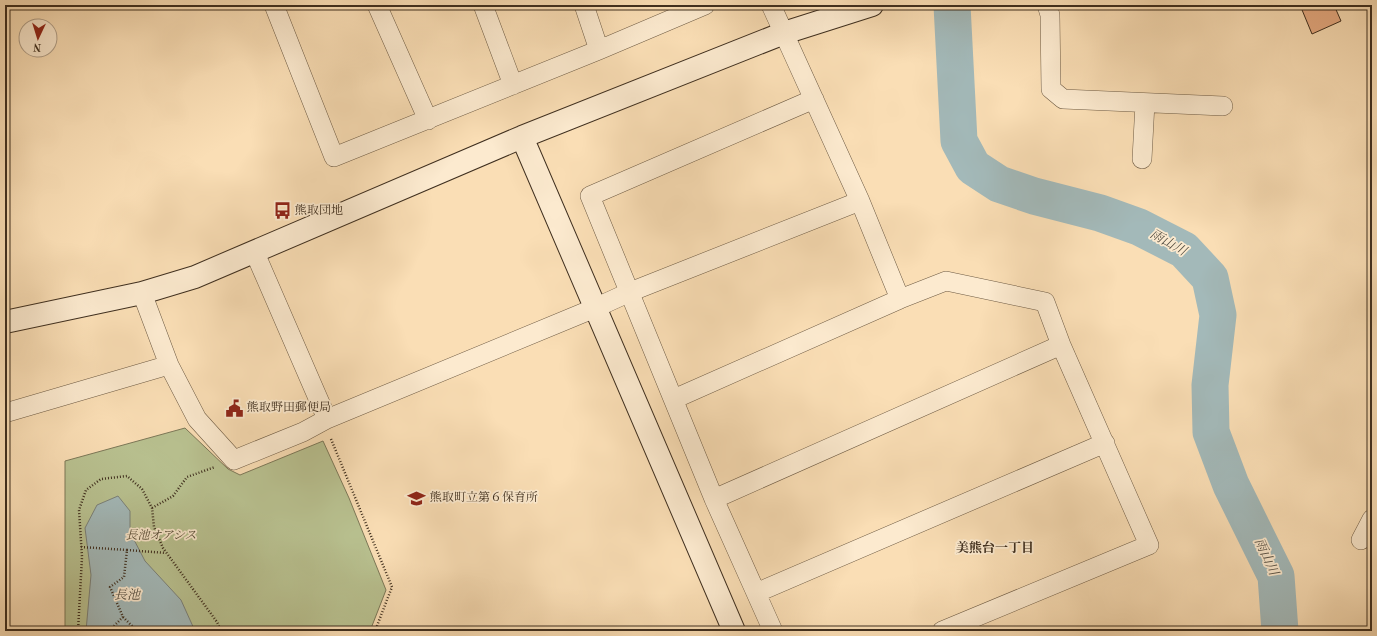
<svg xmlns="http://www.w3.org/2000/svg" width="1377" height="636" font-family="'Old Standard TT','Noto Serif JP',serif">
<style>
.green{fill:#b9c291;stroke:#7c7858}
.water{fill:#a3b9b9;stroke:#7b827b}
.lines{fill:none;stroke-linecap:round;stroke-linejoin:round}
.river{stroke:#a3b9b9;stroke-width:37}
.building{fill:#e6ab82;stroke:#3f2f1f}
.street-casing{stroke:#6e5b44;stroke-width:20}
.secondary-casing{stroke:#3f2f1f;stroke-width:24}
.path{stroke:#3f2f1f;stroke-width:2.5;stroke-dasharray:1 2;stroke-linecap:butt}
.street{stroke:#fceacf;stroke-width:19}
.secondary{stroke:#fceacf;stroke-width:22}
.labels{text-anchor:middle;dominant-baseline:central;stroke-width:3.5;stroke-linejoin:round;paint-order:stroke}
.poi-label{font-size:12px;fill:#3f2f1f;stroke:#fceacf;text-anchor:start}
.park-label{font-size:12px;font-style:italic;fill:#574c36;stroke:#fceacf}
.water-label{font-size:13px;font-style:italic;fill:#585246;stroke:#fceacf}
.neighbourhood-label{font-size:13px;font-weight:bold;fill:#3f2f1f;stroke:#fceacf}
</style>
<rect width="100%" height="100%" fill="#fadeb5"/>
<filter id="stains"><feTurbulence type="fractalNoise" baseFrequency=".005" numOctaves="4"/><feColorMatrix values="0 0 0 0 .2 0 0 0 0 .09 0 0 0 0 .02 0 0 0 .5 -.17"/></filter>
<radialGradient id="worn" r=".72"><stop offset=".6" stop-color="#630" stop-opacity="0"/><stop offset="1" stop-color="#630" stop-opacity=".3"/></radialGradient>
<path class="green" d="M185,428L228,469L240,475L323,441L349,498L386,590L370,631H65V461Z"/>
<path class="water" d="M118,496L130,511V532L145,561L181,600L195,631H86L91,575L85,528L97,505Z"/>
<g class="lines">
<path class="river" d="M952,5L959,141L973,167L999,184L1034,196L1100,213L1139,227L1184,250L1210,278L1218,315L1210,385L1211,432L1231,485L1276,576L1280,631"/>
</g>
<path class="building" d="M1300,5H1334L1341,21L1312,34Z"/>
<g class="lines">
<defs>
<path id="street" d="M274,5L334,157L599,50L705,5
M377,5L428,120
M483,5L513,85
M584,5L599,50
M771,5L860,201L900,299
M1047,5L1050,15L1051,89L1063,99L1223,106
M1142,159L1145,103
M255,253L327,419
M142,293L169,365L197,419L234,460L303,432L327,419L595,308L630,292L860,201
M674,399L900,299L946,281L1045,302L1061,345L1149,545L942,631
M5,413L169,365
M714,499L1061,345
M1361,540L1372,519
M756,593L1105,443
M773,631L714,499L590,196L814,99"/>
<path id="secondary" d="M522,137L734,631
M5,322L142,293L195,277L522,137L784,33L872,5"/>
</defs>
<use href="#street" class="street-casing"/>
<use href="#secondary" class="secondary-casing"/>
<path class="path" d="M331,439L392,587L375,631
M152,508L173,496L187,477L215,467
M81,547L127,550L124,577L110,587L123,617L109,631
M127,550L166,553
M123,617L137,631
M78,631L82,557L79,510L86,490L101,479L127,476L142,489L152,508L154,527L163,548L217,622L221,631"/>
<use href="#street" class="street"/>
<use href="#secondary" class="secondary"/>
</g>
<defs>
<symbol id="bus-bare" viewBox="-9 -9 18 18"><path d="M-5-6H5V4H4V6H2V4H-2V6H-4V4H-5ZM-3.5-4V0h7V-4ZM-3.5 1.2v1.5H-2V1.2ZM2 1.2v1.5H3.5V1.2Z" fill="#8f2418" stroke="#fceacf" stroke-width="2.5" paint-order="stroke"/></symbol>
<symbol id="civic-bare" viewBox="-9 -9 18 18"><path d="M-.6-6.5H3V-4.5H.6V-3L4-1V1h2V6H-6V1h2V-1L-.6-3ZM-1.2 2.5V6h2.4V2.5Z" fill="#8f2418" stroke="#fceacf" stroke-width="2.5" paint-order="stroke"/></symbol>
<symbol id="school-bare" viewBox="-9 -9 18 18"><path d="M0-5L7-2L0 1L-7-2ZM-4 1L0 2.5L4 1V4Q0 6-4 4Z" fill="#8f2418" stroke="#fceacf" stroke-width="2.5" paint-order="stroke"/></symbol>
</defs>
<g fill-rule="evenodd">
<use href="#bus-bare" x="270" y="198" width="25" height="25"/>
<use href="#civic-bare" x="222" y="396" width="25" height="25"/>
<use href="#school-bare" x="404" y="486" width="25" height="25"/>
</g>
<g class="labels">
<g class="poi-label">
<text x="295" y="211">熊取団地</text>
<text x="247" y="408">熊取野田郵便局</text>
<text x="430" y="498">熊取町立第６保育所</text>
</g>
<g class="park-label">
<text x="161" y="536">長池オアシス</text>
</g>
<g class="water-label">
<text transform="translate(1168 243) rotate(30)">雨山川</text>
<text transform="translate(1266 557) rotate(66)">雨山川</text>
<text x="127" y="595">長池</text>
</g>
<g class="neighbourhood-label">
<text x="995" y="548">美熊台一丁目</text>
</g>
</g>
<rect width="1377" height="636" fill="none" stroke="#fadeb5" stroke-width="20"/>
<rect x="6" y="6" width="1365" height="624" fill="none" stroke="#3f2f1f" stroke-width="2"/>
<rect x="10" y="10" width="1357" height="616" fill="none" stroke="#3f2f1f"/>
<g transform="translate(38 38) rotate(184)"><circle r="19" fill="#fceacf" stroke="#b09f89"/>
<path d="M0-3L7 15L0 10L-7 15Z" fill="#8f2418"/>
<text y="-6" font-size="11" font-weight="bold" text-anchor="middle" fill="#3f2f1f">N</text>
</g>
<rect width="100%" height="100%" filter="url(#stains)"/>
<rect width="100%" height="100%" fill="url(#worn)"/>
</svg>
